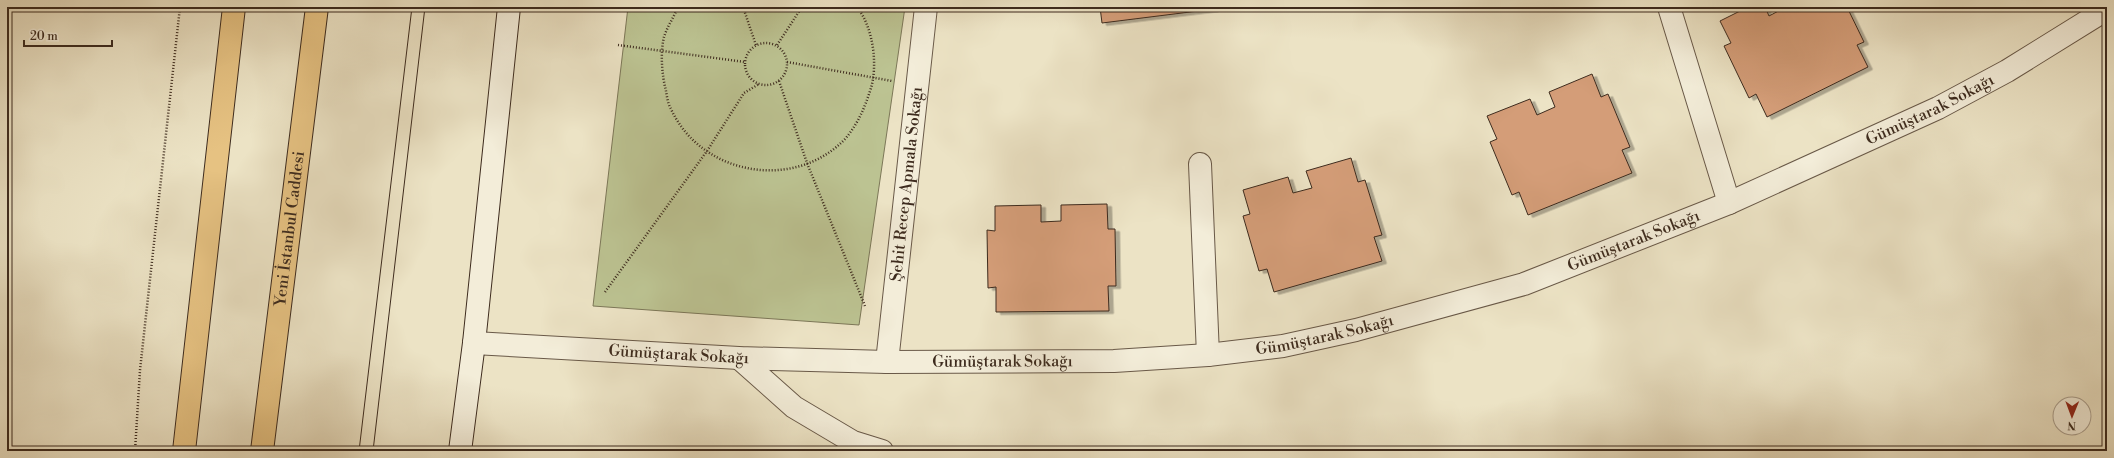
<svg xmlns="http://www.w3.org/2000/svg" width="2114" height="458" font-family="'Libre Bodoni',serif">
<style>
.green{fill:#bcc392;stroke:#7c7758}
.building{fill:#d49d78;stroke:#3d2b1e;filter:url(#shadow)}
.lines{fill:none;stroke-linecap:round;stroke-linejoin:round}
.street-casing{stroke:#695948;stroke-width:24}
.secondary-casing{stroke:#3d2b1e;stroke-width:24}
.highway-casing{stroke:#3d2b1e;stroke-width:24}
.path{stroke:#3d2b1e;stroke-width:2.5;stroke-dasharray:1 2;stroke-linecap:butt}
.street{stroke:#f3edd9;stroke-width:22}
.secondary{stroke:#f3edd9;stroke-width:22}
.highway{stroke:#e6c282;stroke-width:22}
.tram{stroke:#3d2b1e;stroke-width:1}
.labels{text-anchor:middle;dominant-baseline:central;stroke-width:3;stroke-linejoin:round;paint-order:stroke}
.street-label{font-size:16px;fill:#3d2b1e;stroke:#f3edd9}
</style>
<defs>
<filter id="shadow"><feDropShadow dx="4.5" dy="2.5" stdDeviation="0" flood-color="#0004"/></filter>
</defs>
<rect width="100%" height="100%" fill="#ece3c5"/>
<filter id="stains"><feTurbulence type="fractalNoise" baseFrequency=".005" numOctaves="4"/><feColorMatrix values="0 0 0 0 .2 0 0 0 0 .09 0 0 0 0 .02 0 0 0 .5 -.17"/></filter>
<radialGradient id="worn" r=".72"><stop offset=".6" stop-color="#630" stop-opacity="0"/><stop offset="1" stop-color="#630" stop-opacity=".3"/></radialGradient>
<path class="green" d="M628,7H905L859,325L593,306Z"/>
<path class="building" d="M1100,7H1213L1214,9L1102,23Z
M1748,7H1765L1769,16L1786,7H1847L1864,42L1857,45L1868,67L1767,117L1756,94L1749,98L1724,46L1731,43L1720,21Z
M1592,74L1601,97L1608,94L1630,147L1622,150L1632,173L1528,215L1519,192L1512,195L1490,142L1497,139L1487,116L1530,99L1537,115L1555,107L1549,92Z
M1351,158L1358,182L1365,180L1382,235L1374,237L1382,261L1274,292L1267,269L1259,271L1243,216L1250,214L1243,190L1288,177L1293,193L1312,188L1306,171Z
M1107,204L1108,229H1115L1116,286H1108L1109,311L996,312V287L988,288L987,230L995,231V206L1041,205V222L1061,221V205Z"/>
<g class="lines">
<defs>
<g id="street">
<path d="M1669,7L1729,203"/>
<path d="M1200,164L1208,355"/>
<path id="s1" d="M474,343L739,358L887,362L1114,361L1208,355L1283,346L1356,330L1524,284L1729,203L1938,108L2007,71L2107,9"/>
<path d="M739,358L794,407L853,442L882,451"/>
<path id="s2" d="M887,362L926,7"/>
</g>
<path id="secondary" d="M460,451L474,343L509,7"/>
<g id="highway">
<path d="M184,451L234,7"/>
<path id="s3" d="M262,451L317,7"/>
</g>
</defs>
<use href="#street" class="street-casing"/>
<use href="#secondary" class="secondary-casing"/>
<use href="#highway" class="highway-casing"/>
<path class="path" d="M678,7C674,17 667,27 664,37C660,54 662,75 666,91C667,97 668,104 671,109C701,175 794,192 845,139C858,124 865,107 871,88C878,64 873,27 857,7
M743,7L756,45
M745 64a21 21 0 1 1 42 0a21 21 0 1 1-42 0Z
M618,45L745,62
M777,45L802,7
M787,62L892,81
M779,81L807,163L865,306
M605,292L707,151L744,93L759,84
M135,451L140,370L180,7"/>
<use href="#street" class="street"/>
<use href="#secondary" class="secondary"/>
<use href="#highway" class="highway"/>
<path class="tram" d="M359,451L412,7
M373,451L425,7"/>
</g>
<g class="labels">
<g class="street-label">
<text stroke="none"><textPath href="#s1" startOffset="1501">Gümüştarak Sokağı</textPath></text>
<text stroke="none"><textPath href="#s2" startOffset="179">Şehit Recep Apmala Sokağı</textPath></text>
<text stroke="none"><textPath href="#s3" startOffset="224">Yeni İstanbul Caddesi</textPath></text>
<text stroke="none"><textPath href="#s1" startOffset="1177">Gümüştarak Sokağı</textPath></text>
<text stroke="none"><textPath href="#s1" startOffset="853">Gümüştarak Sokağı</textPath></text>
<text stroke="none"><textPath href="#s1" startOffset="205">Gümüştarak Sokağı</textPath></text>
<text stroke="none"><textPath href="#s1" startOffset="529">Gümüştarak Sokağı</textPath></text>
</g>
</g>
<rect width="2114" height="458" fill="none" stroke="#ece3c5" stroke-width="24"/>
<rect x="8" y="8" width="2098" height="442" fill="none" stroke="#3d2b1e" stroke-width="2"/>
<rect x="12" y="12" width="2090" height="434" fill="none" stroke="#3d2b1e"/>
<g transform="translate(2072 416) rotate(181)"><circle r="19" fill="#f3edd9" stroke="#aa9f8e"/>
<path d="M0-3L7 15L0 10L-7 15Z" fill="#8f2418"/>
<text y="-6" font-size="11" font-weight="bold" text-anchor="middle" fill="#3d2b1e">N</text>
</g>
<path d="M24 40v6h88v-6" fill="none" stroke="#3d2b1e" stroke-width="2"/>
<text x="30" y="40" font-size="12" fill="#3d2b1e" stroke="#f3edd9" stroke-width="3" paint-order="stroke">20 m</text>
<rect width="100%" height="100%" filter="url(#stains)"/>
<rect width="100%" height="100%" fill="url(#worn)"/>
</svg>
